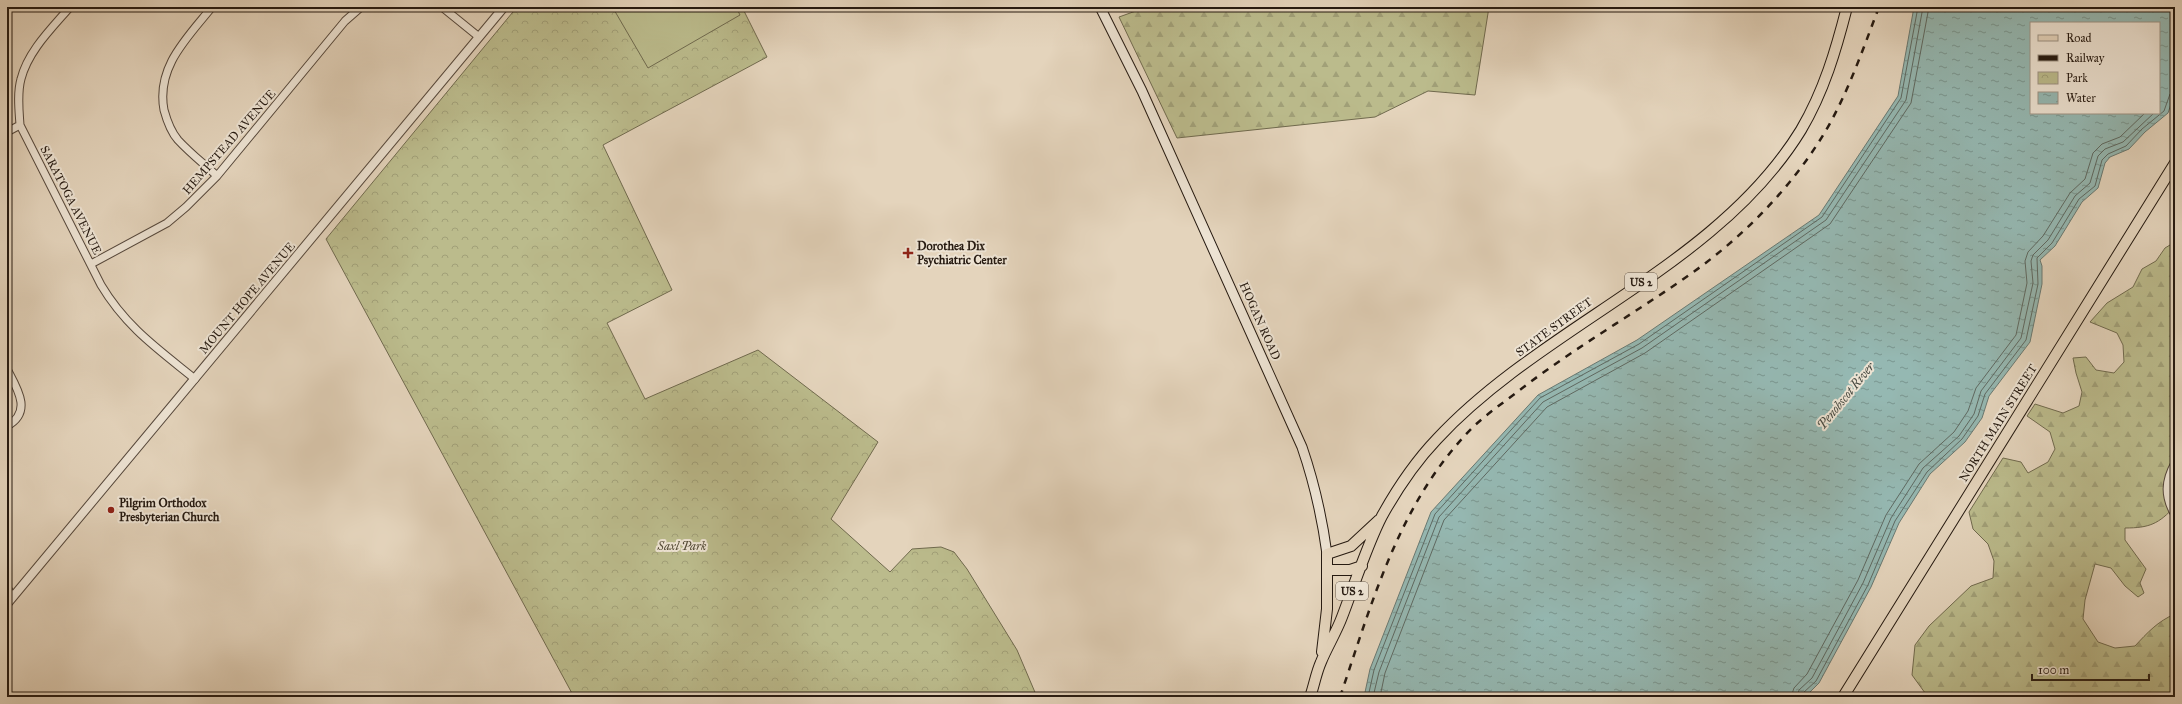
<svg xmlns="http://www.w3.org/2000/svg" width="2182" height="704" font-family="'IM FELL Great Primer',serif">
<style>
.forest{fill:url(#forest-firs);stroke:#706a4e}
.park{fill:url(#park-crowns);stroke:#706a4e}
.pitch{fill:#bbbb8c;stroke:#706a4e}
.water{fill:url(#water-ripples);stroke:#697972;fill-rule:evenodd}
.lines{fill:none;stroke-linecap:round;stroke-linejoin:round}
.shore{stroke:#5e6962;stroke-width:1}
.minor-casing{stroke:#56483c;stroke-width:9}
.tertiary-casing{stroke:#56483c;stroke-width:10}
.secondary-casing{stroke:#261a11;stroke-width:11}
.primary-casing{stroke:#261a11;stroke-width:12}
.minor{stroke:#ede3d3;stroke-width:7}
.tertiary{stroke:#ede3d3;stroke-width:8}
.secondary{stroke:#ede3d3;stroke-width:9}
.primary{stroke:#e4d4bc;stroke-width:10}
.rail{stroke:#261a11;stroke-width:2.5;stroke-dasharray:7 7;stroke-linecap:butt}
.poi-dot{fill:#8f2418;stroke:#ede3d3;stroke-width:1.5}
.labels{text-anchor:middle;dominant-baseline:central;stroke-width:4;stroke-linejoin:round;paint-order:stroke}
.shield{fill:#ede3d3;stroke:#62564b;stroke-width:1}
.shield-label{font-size:11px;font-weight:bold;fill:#261a11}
.street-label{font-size:12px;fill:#261a11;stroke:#ede3d3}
.poi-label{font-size:12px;font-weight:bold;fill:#261a11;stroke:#ede3d3;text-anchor:start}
.park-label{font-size:12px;font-style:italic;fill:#534a36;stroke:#ede3d3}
.water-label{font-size:13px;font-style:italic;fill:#474941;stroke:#ede3d3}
</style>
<defs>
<pattern id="forest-firs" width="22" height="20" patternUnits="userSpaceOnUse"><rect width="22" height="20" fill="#bbbb8c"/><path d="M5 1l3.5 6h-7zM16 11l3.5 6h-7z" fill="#a1a078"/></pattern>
<pattern id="park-crowns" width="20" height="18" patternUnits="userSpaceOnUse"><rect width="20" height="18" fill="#bbbb8c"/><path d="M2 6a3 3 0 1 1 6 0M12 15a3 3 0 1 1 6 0" fill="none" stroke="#a1a078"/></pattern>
<pattern id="water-ripples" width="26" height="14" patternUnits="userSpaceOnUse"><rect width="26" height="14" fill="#95b8b2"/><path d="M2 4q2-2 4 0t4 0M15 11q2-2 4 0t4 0" fill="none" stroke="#79958f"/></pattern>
</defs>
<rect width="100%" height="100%" fill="#e4d4bc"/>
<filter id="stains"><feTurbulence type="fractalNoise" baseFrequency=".005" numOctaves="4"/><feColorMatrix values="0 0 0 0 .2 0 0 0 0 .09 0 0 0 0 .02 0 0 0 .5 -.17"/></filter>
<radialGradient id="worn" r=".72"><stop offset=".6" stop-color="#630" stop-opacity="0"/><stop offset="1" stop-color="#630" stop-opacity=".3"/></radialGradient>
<path class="forest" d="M1147,7H1489L1475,95L1428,91L1375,117L1177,138L1119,17Z
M2175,242V506C2159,524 2149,528 2125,528V540L2146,569L2140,583L2144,593L2138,597L2125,586L2111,568L2095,564L2085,600L2083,619L2098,642L2115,648L2135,646C2147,633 2158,621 2175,614V697H1928L1912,675L1915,645L1929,626L1971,586L1993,578L1994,561L1988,544L1973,529L1969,512L2003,458L2021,462L2028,473L2048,462L2055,449L2050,432L2027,416L2035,404L2063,413L2079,406L2082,392L2076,373L2073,358L2086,357L2096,370L2114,373L2124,362L2123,345L2117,333L2090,322L2107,303L2133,287L2142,269L2156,261L2165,248Z"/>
<path class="park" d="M517,7H742L767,57L603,145L672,290L607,323L645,399L758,350L878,442L831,519L890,572L912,549L941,547L954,552L967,569L1017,650L1037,697H574L326,239Z"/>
<path class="pitch" d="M615,7H736L740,15L648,68L613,8Z"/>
<path class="water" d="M1914,7H2175V92L2168,113L2145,132L2129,149L2110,157L2105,163L2098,188L2082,202L2055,246L2040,260L2042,266V284L2030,342L1989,396L1982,418L1965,442L1930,474L1899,523L1871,587L1819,683L1805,697H1364L1370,669L1431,512L1538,395L1637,340L1819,215L1898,96ZM2031,23H2159V113H2031Z"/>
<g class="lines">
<path class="shore" d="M1368,697L1374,670L1435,514L1540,398L1639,344L1822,217L1901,98L1918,7
M1373,697L1379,672L1439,517L1543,402L1642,348L1826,220L1906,100L1923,7
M1380,697L1385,673L1444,520L1547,407L1645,353L1830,224L1911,103L1929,7
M1791,697L1794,688L1807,674L1858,580L1886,515L1919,464L1954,432L1968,411L1976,388L2016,335L2027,283L2025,261L2028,252L2043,236L2070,193L2085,179L2093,153L2102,144L2120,137L2145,113
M1797,697L1799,690L1812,678L1863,583L1891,518L1923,468L1959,436L1974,414L1981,391L2021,338L2033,283L2031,261L2033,255L2048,240L2075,196L2090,183L2098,156L2105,149L2123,142L2154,113
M1802,697L1803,693L1816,681L1868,585L1895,521L1927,472L1962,439L1978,416L1985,394L2026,340L2038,284L2037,258L2052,243L2079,199L2095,186L2102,160L2108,154L2126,146L2142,129L2164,111L2170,94L2175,92"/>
<defs>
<path id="minor" d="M70,7C52,28 28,51 21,79C17,93 19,110 20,125L101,285C126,327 158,349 195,379
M212,7C187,38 156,67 164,110C167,121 171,132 178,140C190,153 204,164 217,176
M442,7L479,37
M7,132L20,125
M91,264L167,223L186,207L217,176L345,21L361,7
M7,369C17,388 33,412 7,426
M2175,463C2165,481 2164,496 2175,515
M7,587L12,597"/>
<path id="tertiary" d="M7,604L504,7"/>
<path id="secondary" d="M1100,7L1142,91L1302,447C1314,482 1322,517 1327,554"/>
<path id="primary" d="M1328,570H1350L1362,566
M1322,652L1327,609V554L1351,546L1379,520
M1310,697C1314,686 1316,673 1321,662C1327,647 1336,633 1342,617C1354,586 1367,545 1382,516C1397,489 1416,461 1437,439C1544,324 1717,267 1801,130C1824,91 1836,50 1847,7
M1843,697L2175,163"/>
</defs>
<use href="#minor" class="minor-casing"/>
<use href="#tertiary" class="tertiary-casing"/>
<use href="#secondary" class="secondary-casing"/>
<use href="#primary" class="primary-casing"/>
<use href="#minor" class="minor"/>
<use href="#tertiary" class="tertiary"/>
<use href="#secondary" class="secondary"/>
<use href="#primary" class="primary"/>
<path class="rail" d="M1340,697C1373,600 1399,502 1473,427C1486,415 1501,404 1516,393C1572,349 1634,314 1692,273C1744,236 1792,187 1825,132C1848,93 1863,49 1879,7"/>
</g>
<g class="poi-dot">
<path d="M906 247h4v4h4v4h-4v4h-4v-4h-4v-4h4z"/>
<circle cx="111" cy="510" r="4"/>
</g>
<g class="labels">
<g class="shield">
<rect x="1625" y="273" width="32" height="18" rx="3"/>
<rect x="1336" y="582" width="32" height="18" rx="3"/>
</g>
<g class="shield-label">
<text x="1641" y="282">US 2</text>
<text x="1352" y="591">US 2</text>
</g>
<g class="street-label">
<text transform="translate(229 142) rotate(-49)">HEMPSTEAD AVENUE</text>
<text transform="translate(71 200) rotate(63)">SARATOGA AVENUE</text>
<text transform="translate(247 298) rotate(-50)">MOUNT HOPE AVENUE</text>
<text transform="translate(1260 321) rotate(66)">HOGAN ROAD</text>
<text transform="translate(1554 327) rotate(-36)">STATE STREET</text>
<text transform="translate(1998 423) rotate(-58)">NORTH MAIN STREET</text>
</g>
<g class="poi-label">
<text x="917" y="246">Dorothea Dix<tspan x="917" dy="14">Psychiatric Center</tspan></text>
<text x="119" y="503">Pilgrim Orthodox<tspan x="119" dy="14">Presbyterian Church</tspan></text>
</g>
<g class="park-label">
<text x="682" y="546">Saxl Park</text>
</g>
<g class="water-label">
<text transform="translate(1846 396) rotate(-51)">Penobscot River</text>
</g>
</g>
<rect width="2182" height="704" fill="none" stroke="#e4d4bc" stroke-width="24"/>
<rect x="8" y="8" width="2166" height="688" fill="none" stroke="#261a11" stroke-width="2"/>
<rect x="12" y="12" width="2158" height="680" fill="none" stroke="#261a11"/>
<rect x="2030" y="22" width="130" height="92" fill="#ede3d3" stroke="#9d9385"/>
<rect x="2038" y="35" width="20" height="6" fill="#e4d4bc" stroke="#9d9385"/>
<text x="2066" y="42" font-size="12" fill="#261a11">Road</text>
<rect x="2038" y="55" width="20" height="6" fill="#261a11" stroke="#9d9385"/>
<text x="2066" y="62" font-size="12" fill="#261a11">Railway</text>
<rect x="2038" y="72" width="20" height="12" fill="url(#park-crowns)" stroke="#9d9385"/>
<text x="2066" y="82" font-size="12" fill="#261a11">Park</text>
<rect x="2038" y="92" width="20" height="12" fill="url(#water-ripples)" stroke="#9d9385"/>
<text x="2066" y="102" font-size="12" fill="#261a11">Water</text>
<path d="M2032 674v6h117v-6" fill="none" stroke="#261a11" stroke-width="2"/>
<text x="2038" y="674" font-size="12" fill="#261a11" stroke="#ede3d3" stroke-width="3" paint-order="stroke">100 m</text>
<rect width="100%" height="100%" filter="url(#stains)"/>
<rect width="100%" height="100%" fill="url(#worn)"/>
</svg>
